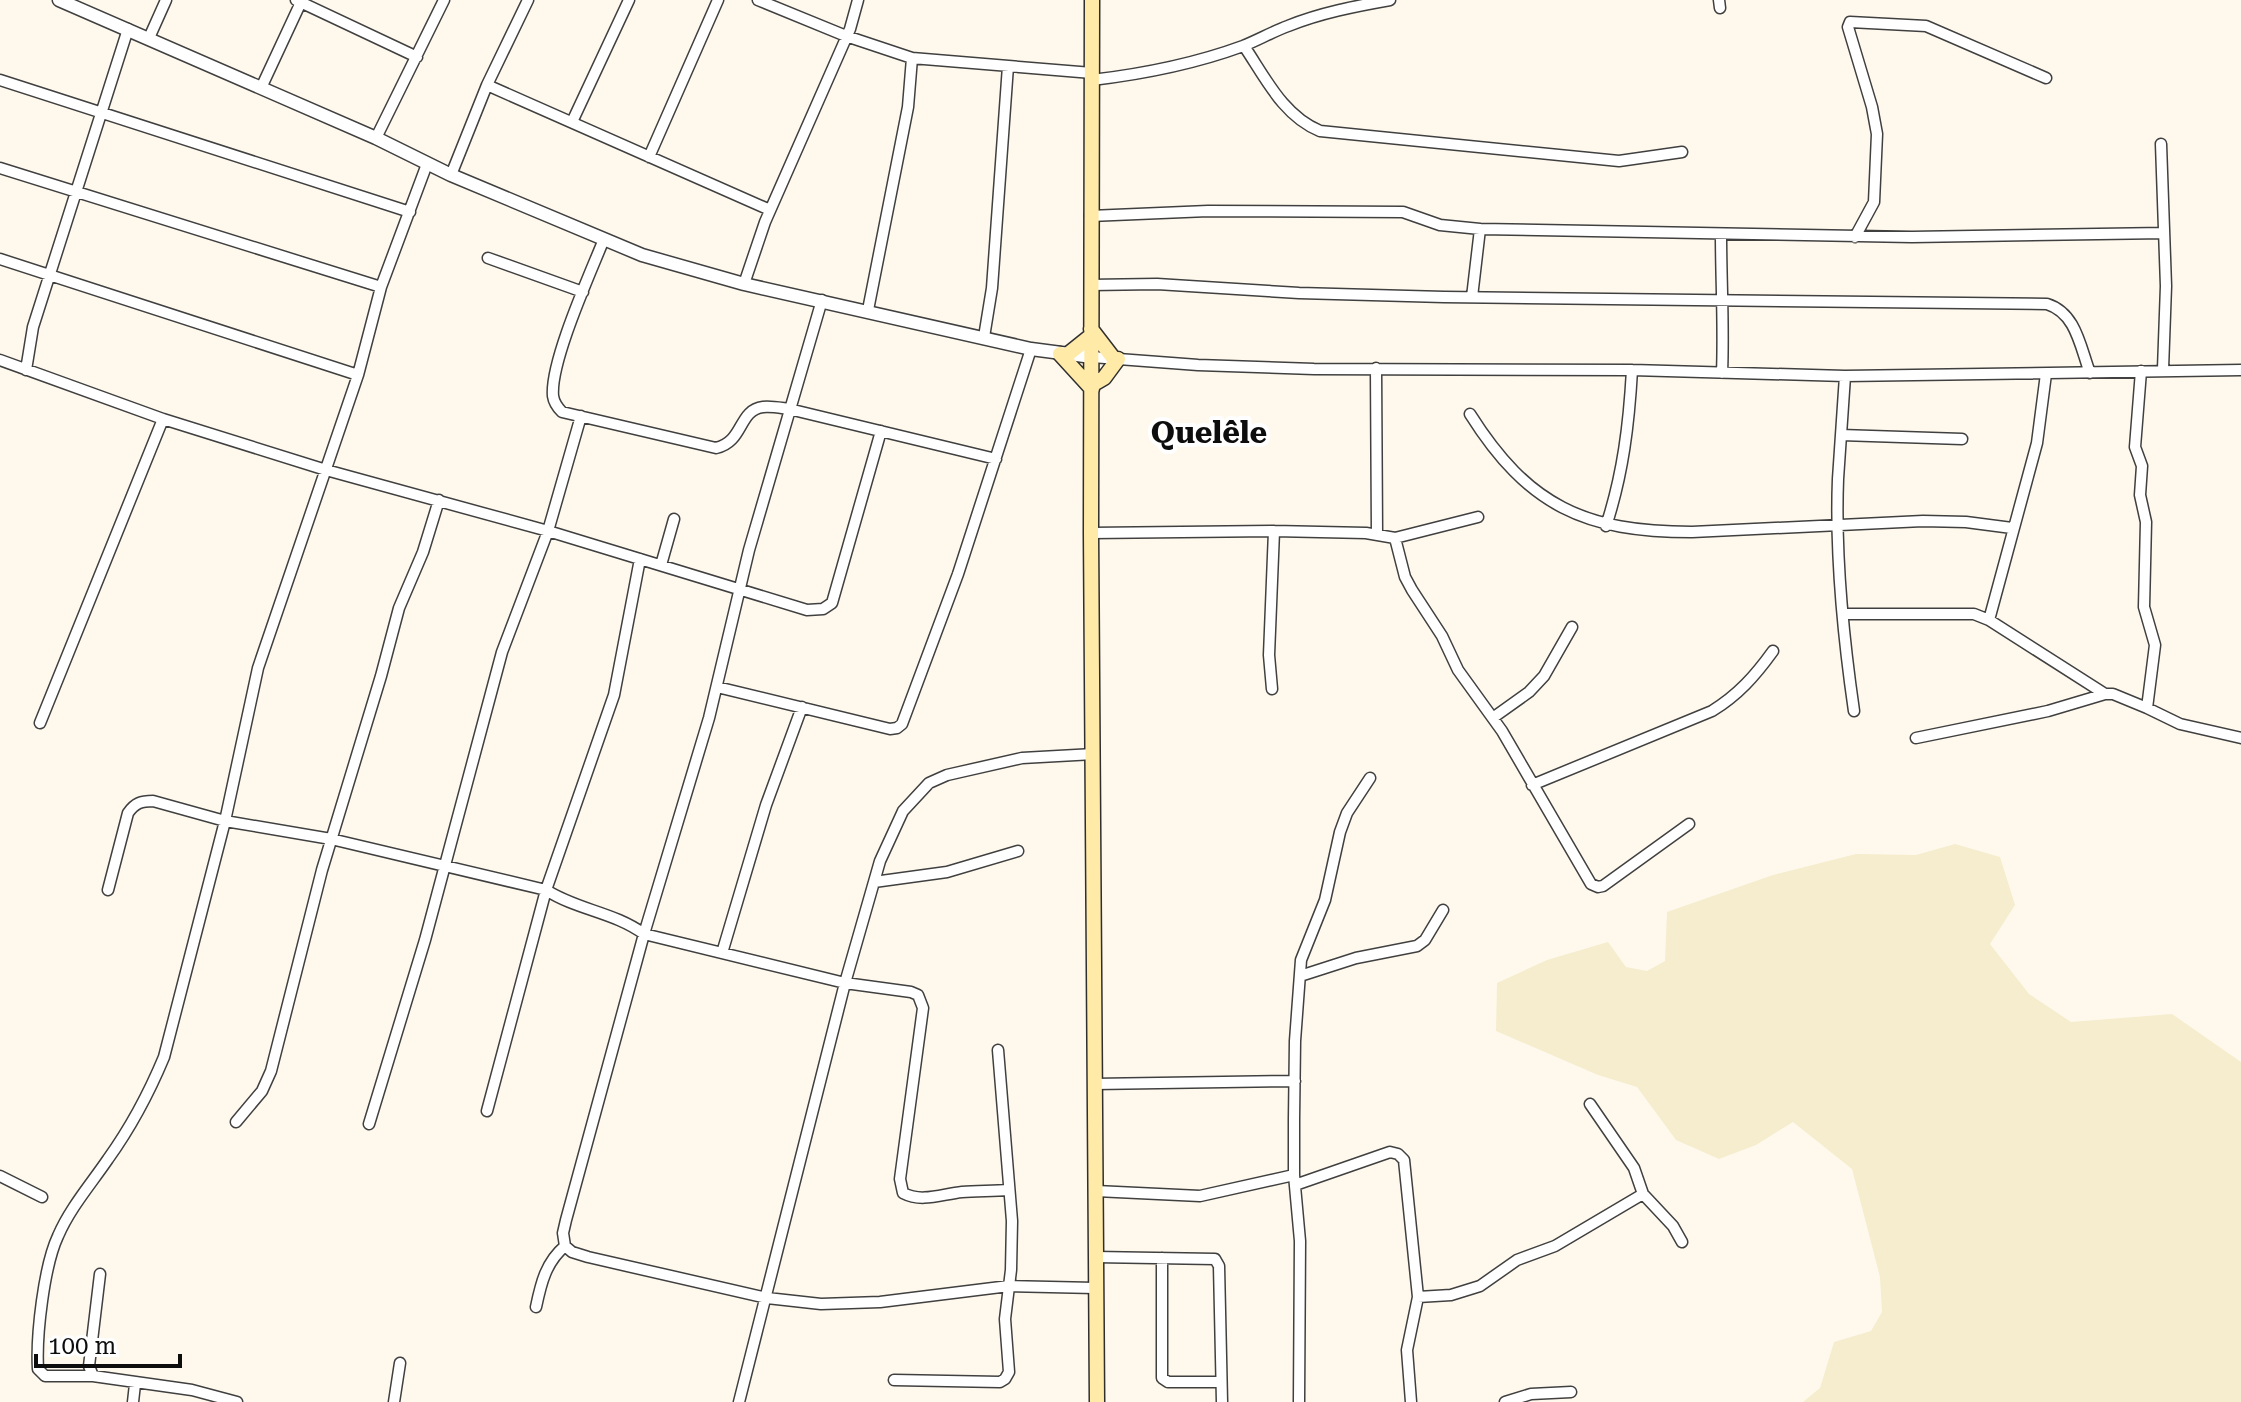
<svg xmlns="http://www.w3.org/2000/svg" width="2241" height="1402" font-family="'Roboto Serif',serif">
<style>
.farmland{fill:#f5edcd}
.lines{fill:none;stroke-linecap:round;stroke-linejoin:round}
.minor-casing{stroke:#404040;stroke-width:13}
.tertiary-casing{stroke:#404040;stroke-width:15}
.secondary-casing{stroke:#2f2f2f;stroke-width:17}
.minor{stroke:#fff;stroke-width:10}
.tertiary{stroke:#fff;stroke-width:12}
.secondary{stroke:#ffeaa8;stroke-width:14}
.labels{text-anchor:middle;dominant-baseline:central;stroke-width:8;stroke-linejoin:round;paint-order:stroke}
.neighbourhood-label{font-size:30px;font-weight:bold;fill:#0d0d0d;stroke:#fff}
</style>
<rect width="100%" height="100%" fill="#fff9ed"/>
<path class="farmland" d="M1955,844L2000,857L2015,905L1990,944L2029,994L2071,1022L2172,1014L2241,1062V1402H1803L1820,1388L1834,1342L1871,1331L1882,1312L1880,1277L1852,1169L1793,1122L1756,1145L1719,1159L1676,1140L1637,1087L1598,1075L1496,1031L1497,983L1547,960L1608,942L1626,967L1647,971L1665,961L1667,912L1773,875L1856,854L1916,855Z"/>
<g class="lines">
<defs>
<path id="minor" d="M296,0L417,57
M758,0L846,36L912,58L1092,73
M1719,0L1720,8
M149,38L166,0
M1244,46C1265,77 1283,116 1320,131L1619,161L1682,152
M0,80L410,212
M1092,80C1143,74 1194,64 1243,46C1258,40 1272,32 1288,26C1320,13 1356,6 1390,0
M487,85L770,210
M261,88L302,0
M572,122L629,0
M376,138L444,0
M2161,144L2166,286L2163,369
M649,157L718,0
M0,168L381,287
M451,175L487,85L528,0
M1090,216L1208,211L1403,212L1440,225L1480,229L1912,237L2164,233
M1721,234C1721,281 1724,326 1722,373
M1855,237L1874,202L1877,134L1872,107L1848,27L1850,22L1926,26L2046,78
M604,239C590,274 550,362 553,396C554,403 557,407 562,412L716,448C744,442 738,410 763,407C771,406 781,408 789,409L996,459
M488,258L583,292
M0,259L358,375
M744,284L765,222L850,29L858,0
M1090,285L1157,284L1299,293L1444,297L2047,304C2076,313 2080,346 2090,373
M1472,297L1480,229
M822,300L749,550L709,718L644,934L566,1220L563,1233L565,1246L572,1252L588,1257L767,1298L821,1304L880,1302L1009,1286L1095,1288
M868,310L908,107L912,58
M984,337L992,288L1008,66
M1092,357L1198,365L1314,369L1632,370L1845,376L2241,370
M0,360L163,419L326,470L548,531L807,610L823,609L832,603L881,431
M1376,368L1377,534
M26,370L33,327L128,29
M2141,371L2135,447L2142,466L2140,495L2146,522L2144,607L2155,645L2147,708L2180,724L2241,738
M1845,376C1843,410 1840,445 1838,479C1835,556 1843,635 1854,711
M1470,414C1528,506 1585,532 1692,532L1923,521L1966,522L2012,528
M1841,435L1962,439
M1606,526C1623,474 1629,424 1632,370
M1091,533L1274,531L1366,533L1395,538L1405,577L1412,590L1442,636L1458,670L1502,731L1591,884L1598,887L1603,886L1689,824
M1395,538L1478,517
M661,565L674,519
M1844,614H1974L1989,620L2105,694
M1989,620L2037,443L2046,374
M717,687L890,729L897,728L902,724L958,574L1031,349
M1272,689L1269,655L1274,531
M1494,717L1529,692L1544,676L1572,627
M40,723L163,419
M1916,738L2048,711L2105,694H2113L2147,708
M1532,785L1712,711C1738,695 1755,676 1773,651
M874,882L947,872L1018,851
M108,890L128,813C135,803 141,801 153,801L225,821L331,839L546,890C577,910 614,912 644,934L845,983L911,992L918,995L923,1008L900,1179L903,1193C922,1203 942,1194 962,1192C977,1191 993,1191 1008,1190
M722,953L766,805L802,707
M1300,976L1356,958L1417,946L1425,940L1443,910
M1094,1084L1295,1081
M1590,1104L1634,1168L1643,1194
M487,1111L546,890L614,695L640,559
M236,1122L262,1091L271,1071L322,870L381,676L399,608L423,552L439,500
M369,1124L425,940L502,652L548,531L581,416
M0,1176L42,1197
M1295,1185L1390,1152L1398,1154L1404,1160L1418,1297L1451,1295L1480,1286L1517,1260L1555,1246L1643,1194L1673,1226L1682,1242
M1096,1191L1200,1196L1294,1175
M1095,1257L1215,1259L1219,1266L1222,1402
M1162,1258V1378L1168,1382H1221
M100,1274L89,1366L93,1376L192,1390L237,1402
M536,1307C541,1283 546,1262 565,1246
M93,1376H45L38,1369C36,1335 44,1266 58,1236C70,1208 91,1184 108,1159C131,1127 149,1093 164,1057L225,821L258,668L358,375L381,287L427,164
M894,1380L1000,1382L1005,1379L1009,1372L1005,1319L1011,1270L1012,1221L998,1050
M133,1402L135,1384
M394,1402L400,1363
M739,1402L845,983L880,861L903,811L929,783L947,775L1022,758L1094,754
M1299,1402L1300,1241L1294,1175V1119L1295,1041L1301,960L1325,900L1340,832L1347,813L1370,778
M1411,1402L1407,1350L1418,1297
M1505,1402L1531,1394L1571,1392"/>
<path id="tertiary" d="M59,0L376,138L451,175L642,255L744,284L1031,349L1092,357"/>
<path id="secondary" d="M1092,0L1091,533L1097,1402
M1091,329L1114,359
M1060,354L1092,389
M1067,355L1092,335
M1092,385L1104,378L1118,359"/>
</defs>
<use href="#minor" class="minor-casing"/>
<use href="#tertiary" class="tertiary-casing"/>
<use href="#secondary" class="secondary-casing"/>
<use href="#minor" class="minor"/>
<use href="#tertiary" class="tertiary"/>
<use href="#secondary" class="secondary"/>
</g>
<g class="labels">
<g class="neighbourhood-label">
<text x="1209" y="432">Quelêle</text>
</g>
</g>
<path d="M36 1354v12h144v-12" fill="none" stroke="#0d0d0d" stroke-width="4"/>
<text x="48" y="1354" font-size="24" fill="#0d0d0d" stroke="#ffffff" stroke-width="6" paint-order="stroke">100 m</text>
</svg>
